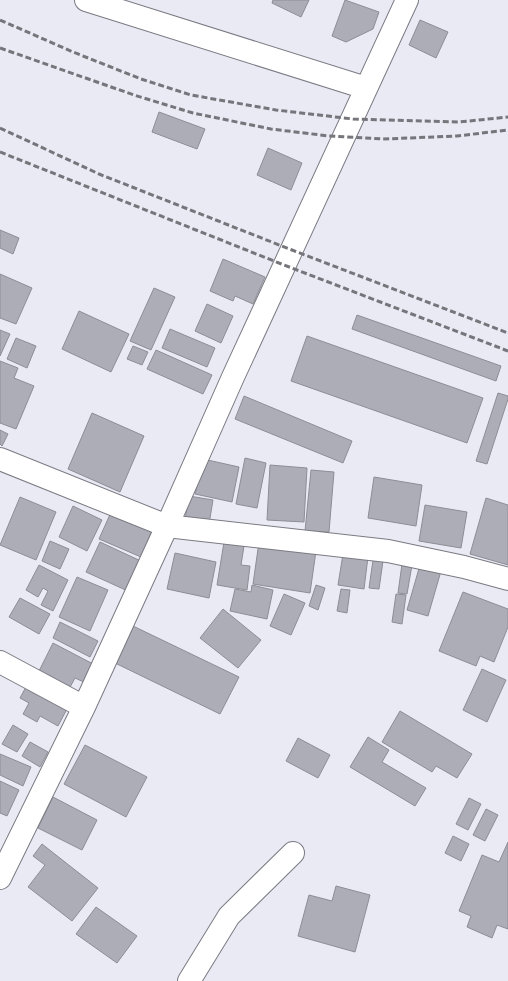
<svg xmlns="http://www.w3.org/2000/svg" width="508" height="981" font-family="'DM Sans',sans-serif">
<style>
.building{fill:#adadb7;stroke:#8d8d96}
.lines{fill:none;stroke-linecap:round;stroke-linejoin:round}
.minor-casing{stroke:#7a7a83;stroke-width:24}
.minor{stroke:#fff;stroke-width:22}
.rail{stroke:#75757b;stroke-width:3;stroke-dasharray:6 3;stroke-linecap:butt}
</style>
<rect width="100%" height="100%" fill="#eaeaf4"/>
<path class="building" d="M273,0H309L301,17L272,3Z
M345,0L379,12L373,29L346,42L332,36Z
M420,20L448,32L436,58L409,45Z
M159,112L205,129L197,149L152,132Z
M268,148L302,163L291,190L257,175Z
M0,230L19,238L13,254L0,248Z
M223,259L265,277L253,304L235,296L233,301L210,291Z
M0,274L32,288L16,324L0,318Z
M154,288L175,297L151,350L130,341Z
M207,304L233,316L221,343L195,331Z
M79,311L129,334L111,372L62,349Z
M357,315L501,366L496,381L352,329Z
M170,329L215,348L207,367L162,348Z
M0,330L10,334L0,356Z
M307,336L483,398L467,443L291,381Z
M16,338L36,346L27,368L7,359Z
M133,346L148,352L142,365L127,359Z
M156,350L212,375L203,394L147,369Z
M0,361L18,368L14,378L34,386L16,429L0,423Z
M498,393L508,396V399L487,464L476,461Z
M244,396L352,441L343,463L235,419Z
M92,413L144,436L120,492L68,469Z
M0,430L8,434L2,446L0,444Z
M245,458L266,463L257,508L236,504Z
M203,459L239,467L232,502L195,494Z
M270,465L307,468L304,522L267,520Z
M311,470L334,472L329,532L305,531Z
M374,477L422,485L416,526L368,518Z
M189,496L213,500L209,524L185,520Z
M20,497L56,512L36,560L0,545Z
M486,498L508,505V565L470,554Z
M425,505L467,512L461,548L419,541Z
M73,506L102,520L87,551L59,537Z
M112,510L153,528L141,557L99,539Z
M50,541L69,549L60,569L42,561Z
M100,542L143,562L130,592L86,572Z
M224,542L244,546L241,565L250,566L247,590L217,585Z
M259,542L316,551L310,593L253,584Z
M175,553L216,562L209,598L167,589Z
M343,554L368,557L364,589L338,585Z
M373,560L383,561L379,589L369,588Z
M402,564L412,565L407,594L398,593Z
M39,565L68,580L53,611L41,605L48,591L43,588L38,597L26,590Z
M420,565L441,571L428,616L407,610Z
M77,577L108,590L90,631L59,617Z
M252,585L273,590L267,619L230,611L235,589L251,592Z
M316,585L325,588L318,610L309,606Z
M341,589L350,590L347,613L337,611Z
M463,592L508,609V627L494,662L480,656L476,666L439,651Z
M284,594L305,603L291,635L270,626Z
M396,594L406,595L402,624L392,622Z
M20,598L50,614L39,634L9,617Z
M223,609L261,640L238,668L200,638Z
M60,622L98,641L90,657L53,638Z
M133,626L239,677L220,714L115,663Z
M53,643L95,665L86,683L75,678L68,691L37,675Z
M482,669L506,680L487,722L463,710Z
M27,685L68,707L58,726L40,716L37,722L23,714L29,703L20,698Z
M400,711L472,754L457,778L436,766L432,772L382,742Z
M13,725L28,734L17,752L2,744Z
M368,737L389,750L382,762L426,788L415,806L350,767Z
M298,738L330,755L318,778L286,761Z
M30,742L48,752L40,767L22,756Z
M85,745L147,777L126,817L64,784Z
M0,754L31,767L23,786L0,775Z
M0,781L19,790L7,816L0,813Z
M53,797L97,820L82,850L38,828Z
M469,798L481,804L468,830L456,824Z
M486,809L498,815L485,841L473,835Z
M453,836L469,844L461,861L445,853Z
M508,842V929L497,925L492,938L467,927L471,916L459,911L482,855L499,862Z
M42,844L98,888L72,921L28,887L45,865L33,856Z
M336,886L370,895L355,952L298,936L309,895L332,901Z
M96,907L137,936L117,963L76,934Z"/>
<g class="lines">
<defs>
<path id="minor" d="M86,0L366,88
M0,459L167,526L388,551L464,567L508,579
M0,662L84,707
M0,878L84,707L167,526L233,377L407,0
M189,981L229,916L293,853"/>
</defs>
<use href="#minor" class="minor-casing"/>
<use href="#minor" class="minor"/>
<path class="rail" d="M0,20L73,52L141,79L191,95L276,110L353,119L459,122L508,117
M0,48L134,95L193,113L271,129L329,136L383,139L457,136L508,130
M0,128L99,174L292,250L508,333
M0,152L284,265L508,351"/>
</g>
</svg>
